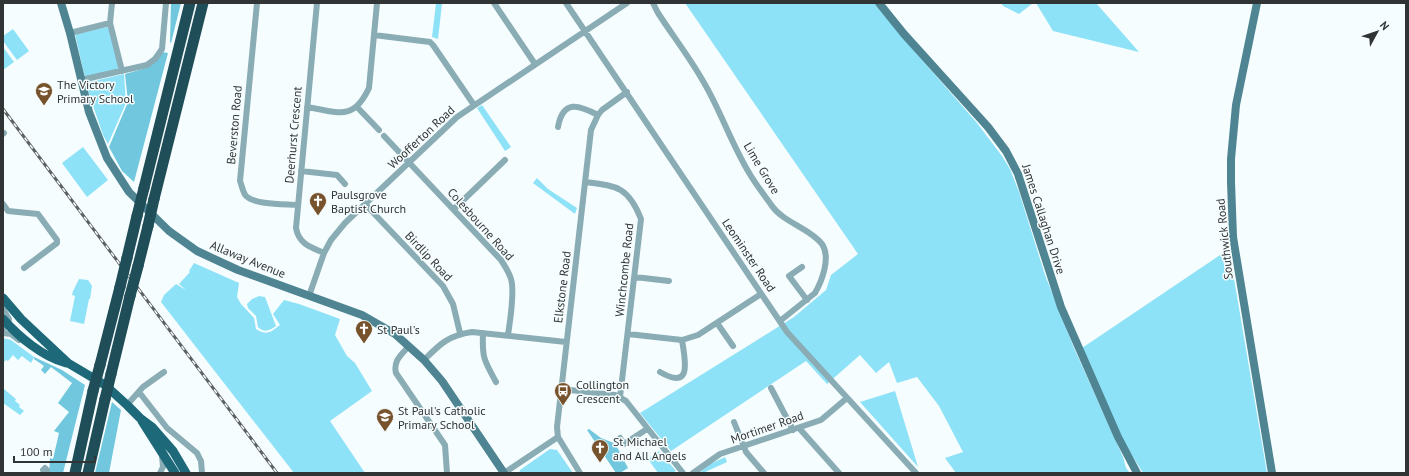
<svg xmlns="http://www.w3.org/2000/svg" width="1409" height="476" font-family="'PT Sans',sans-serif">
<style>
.green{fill:#8ee2f7}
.forest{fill:#71c8de}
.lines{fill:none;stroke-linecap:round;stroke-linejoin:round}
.street{stroke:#89acb5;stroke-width:6}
.secondary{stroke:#4f8592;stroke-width:8}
.primary{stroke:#1d697a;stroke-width:9}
.highway{stroke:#1f4d58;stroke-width:11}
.rail-casing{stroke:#5d6162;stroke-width:3}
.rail{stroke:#f6fdfe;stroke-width:1.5;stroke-dasharray:4.5;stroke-linecap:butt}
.highway-bridge{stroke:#1f4d58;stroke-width:11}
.labels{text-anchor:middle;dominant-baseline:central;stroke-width:3;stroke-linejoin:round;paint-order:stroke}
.poi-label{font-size:12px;fill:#313435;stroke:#f6fdfe;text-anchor:start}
.street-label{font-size:12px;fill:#313435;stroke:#f6fdfe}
</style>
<rect width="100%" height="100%" fill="#f6fdfe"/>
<path class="green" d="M436,3L442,4L438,39L432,37Z
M685,3H874L916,53L977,123L1002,156L1010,169L1019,192L1045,275L1074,348L1123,457L1126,468L1130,473H956L945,458L963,452L939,406L917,377L897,383L889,362L876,373L860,355L827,384L806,361L671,451L640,413L794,317L826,290L831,275L858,254Z
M1001,3H1033L1019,14L1003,6Z
M1036,3H1096L1139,52L1053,31Z
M107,27L109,28L119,69L85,78L75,34Z
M13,29L29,51L17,60L3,41V36Z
M3,47L14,62L3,70Z
M124,74L126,103L108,144L103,135L86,85L89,82Z
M482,105L511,147L505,151L477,108Z
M83,147L108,180L87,197L62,163Z
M537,178L548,189L577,208L575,214L533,183Z
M1229,249L1267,473H1143L1122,439L1082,348Z
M194,263L239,283L237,297L241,304L254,318L256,329C267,336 271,332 280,325L273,314L284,300L299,304L340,319L335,335L347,356L355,363L372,391L330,421L365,473H294L161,302L164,295L176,284L186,290L179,284L190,272L189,271Z
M79,279L88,280L92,286L90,299H87H89L84,324L70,321L75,296L72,295L73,291Z
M259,296L265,297L276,326C269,331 264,333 258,327L256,316L248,308L247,304L252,299Z
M3,338L11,340L34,357L31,363L22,356L18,360L13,355L8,361L6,360L3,363Z
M4,389L16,399L15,401L20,405L19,407L24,411L20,415L3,403Z
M895,391L918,467L860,402Z
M550,449L557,450L573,473H519L520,470Z
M659,451L676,471L672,473H658L648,459Z
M725,457L727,462L703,473H699L710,464Z"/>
<path class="forest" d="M171,3H181L171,43L170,42Z
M162,52L168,53L134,182L122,171L109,147L128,102L125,74L146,68Z
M34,357L62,370L85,385L63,473H49L50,458L53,459L59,433L54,431L69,412L58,403L72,383L51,367L45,374L41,370L44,366L34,359Z
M112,402L121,410L109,473H95Z
M589,429L601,438L614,443L617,447L628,468L620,473H616L587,430Z"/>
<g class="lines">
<path class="street" d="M112,3L110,23L122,71
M257,3L240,181C242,186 243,193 246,196C255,205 285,204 297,205
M317,3L296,228C299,244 310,247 324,253
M494,3L535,64
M566,3L787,332L916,473
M653,3L658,13C673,36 690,58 703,81C721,111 732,146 751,176C757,186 765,196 772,206C783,222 811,229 822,244C831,257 822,281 815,293L780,321
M70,33L110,23
M374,35L430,42L433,45L474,105
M81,80L147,65L155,59L162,49L166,3
M307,107C338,112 353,122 369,88L377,3
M357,107L379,130
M558,127C563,99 579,105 598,115
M3,134L4,133
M384,136L501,260C505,266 509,272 511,279C515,292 510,321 508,335
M301,171L337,175L345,184
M585,182C616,186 628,186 641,219L620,397
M3,204L8,211L38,214L57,240V243L24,268
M365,204L443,286L453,304L460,333
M454,209L505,160
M802,267L789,276L807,300
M635,277L669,281
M309,296L324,253L331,240L345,223L457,117L627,3
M3,309L9,319L8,324L3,329
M717,323L733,346
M3,333L11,334L19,340
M483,333C482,358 484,360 496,382
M628,334L682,340L698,335L761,294
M409,346C401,355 393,361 396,373L445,445L447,473
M424,360C440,344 449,335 472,332L566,342
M660,372C693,391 685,360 682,340
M771,388L793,430
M561,389L615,395L626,401L683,473
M139,392L167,428L197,453L201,461L202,473
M127,405L143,387L164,372
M734,422L746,452L764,473
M799,428L839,473
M620,438L624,444L647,429
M45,468L47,470L45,472L43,470Z
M160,473L163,467L162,455
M504,473L558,437
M580,473L558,437L557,427L591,130L598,115L602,110L627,92
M693,473L720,454L821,420L847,398"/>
<path class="secondary" d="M61,3L70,33L89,112L107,158L129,192L169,231L197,251L238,270L362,315L395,334L424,360L442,381L504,473
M879,3L904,34L988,127L1006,151L1018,174L1061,307L1118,437L1137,473
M1257,3L1236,105L1231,159V182L1233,237L1272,473"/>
<path class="primary" d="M3,298L21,319L68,363L105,385L127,405L140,418L152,427L173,451L186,473
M3,319C19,337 43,357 66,363
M142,421L175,473"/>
<path class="highway" d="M144,188L190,3
M154,199L203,3
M127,258L137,216
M138,266L148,226
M100,365L120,287
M111,374L130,296
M75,473L93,391
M88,473L105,399"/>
<defs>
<path id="rail" d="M3,109L277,473"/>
</defs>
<use href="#rail" class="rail-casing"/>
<use href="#rail" class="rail"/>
<path class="highway-bridge" d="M137,216L144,188
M148,226L154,199
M120,287L127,258
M130,296L138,266
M93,391L100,365
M105,399L111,374"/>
</g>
<defs>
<symbol id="school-pin" viewBox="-11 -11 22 30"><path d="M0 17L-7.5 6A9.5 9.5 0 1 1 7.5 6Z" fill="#77532d" stroke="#f6fdfe"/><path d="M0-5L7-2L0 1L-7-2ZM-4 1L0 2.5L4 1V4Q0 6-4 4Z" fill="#fff"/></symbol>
<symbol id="church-pin" viewBox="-11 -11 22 30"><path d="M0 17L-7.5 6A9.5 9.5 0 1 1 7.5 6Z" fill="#77532d" stroke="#f6fdfe"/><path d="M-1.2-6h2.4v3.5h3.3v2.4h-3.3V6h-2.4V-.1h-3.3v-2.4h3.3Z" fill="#fff"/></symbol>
<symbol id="bus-pin" viewBox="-11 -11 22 30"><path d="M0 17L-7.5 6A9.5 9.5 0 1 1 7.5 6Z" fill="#77532d" stroke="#f6fdfe"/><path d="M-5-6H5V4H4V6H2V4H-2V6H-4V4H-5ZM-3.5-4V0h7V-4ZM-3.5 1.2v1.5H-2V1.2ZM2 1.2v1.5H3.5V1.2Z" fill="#fff"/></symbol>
</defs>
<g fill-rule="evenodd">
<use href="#school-pin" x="34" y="81" width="20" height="27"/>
<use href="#church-pin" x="308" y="191" width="20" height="27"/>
<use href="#church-pin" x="354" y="319" width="20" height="27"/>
<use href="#bus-pin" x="553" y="381" width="20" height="27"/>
<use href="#school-pin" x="375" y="407" width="20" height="27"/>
<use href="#church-pin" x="590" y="438" width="20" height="27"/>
</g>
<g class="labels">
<g class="poi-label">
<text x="57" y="84">The Victory<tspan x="57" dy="14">Primary School</tspan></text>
<text x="331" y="194">Paulsgrove<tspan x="331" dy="14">Baptist Church</tspan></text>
<text x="377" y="329">St Paul's</text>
<text x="576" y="384">Collington<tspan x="576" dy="14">Crescent</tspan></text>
<text x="398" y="410">St Paul's Catholic<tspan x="398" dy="14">Primary School</tspan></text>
<text x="613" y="441">St Michael<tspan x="613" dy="14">and All Angels</tspan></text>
</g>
<g class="street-label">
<text transform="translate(234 125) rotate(-85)">Beverston Road</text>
<text transform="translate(293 135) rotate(-85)">Deerhurst Crescent</text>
<text transform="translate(421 137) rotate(-43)">Woofferton Road</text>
<text transform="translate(762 168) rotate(59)">Lime Grove</text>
<text transform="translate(1044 219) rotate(72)">James Callaghan Drive</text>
<text transform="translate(481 224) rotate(48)">Colesbourne Road</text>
<text transform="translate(1224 239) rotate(-96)">Southwick Road</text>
<text transform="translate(749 255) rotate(56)">Leominster Road</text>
<text transform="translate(429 256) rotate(47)">Birdlip Road</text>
<text transform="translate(248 259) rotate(22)">Allaway Avenue</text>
<text transform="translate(624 270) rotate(-84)">Winchcombe Road</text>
<text transform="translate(562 287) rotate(-83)">Elkstone Road</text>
<text transform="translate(767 427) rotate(-19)">Mortimer Road</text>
</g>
</g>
<rect width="1409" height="476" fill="none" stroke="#313435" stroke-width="8"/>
<g transform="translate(1377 32) rotate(50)" stroke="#f6fdfe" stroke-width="3" paint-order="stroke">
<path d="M0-3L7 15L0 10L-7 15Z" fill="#313435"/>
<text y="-6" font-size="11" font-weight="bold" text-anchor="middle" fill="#313435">N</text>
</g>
<path d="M14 456v6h81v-6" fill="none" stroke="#313435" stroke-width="2"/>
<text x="20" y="456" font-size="12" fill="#313435" stroke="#f6fdfe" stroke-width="3" paint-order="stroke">100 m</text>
</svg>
